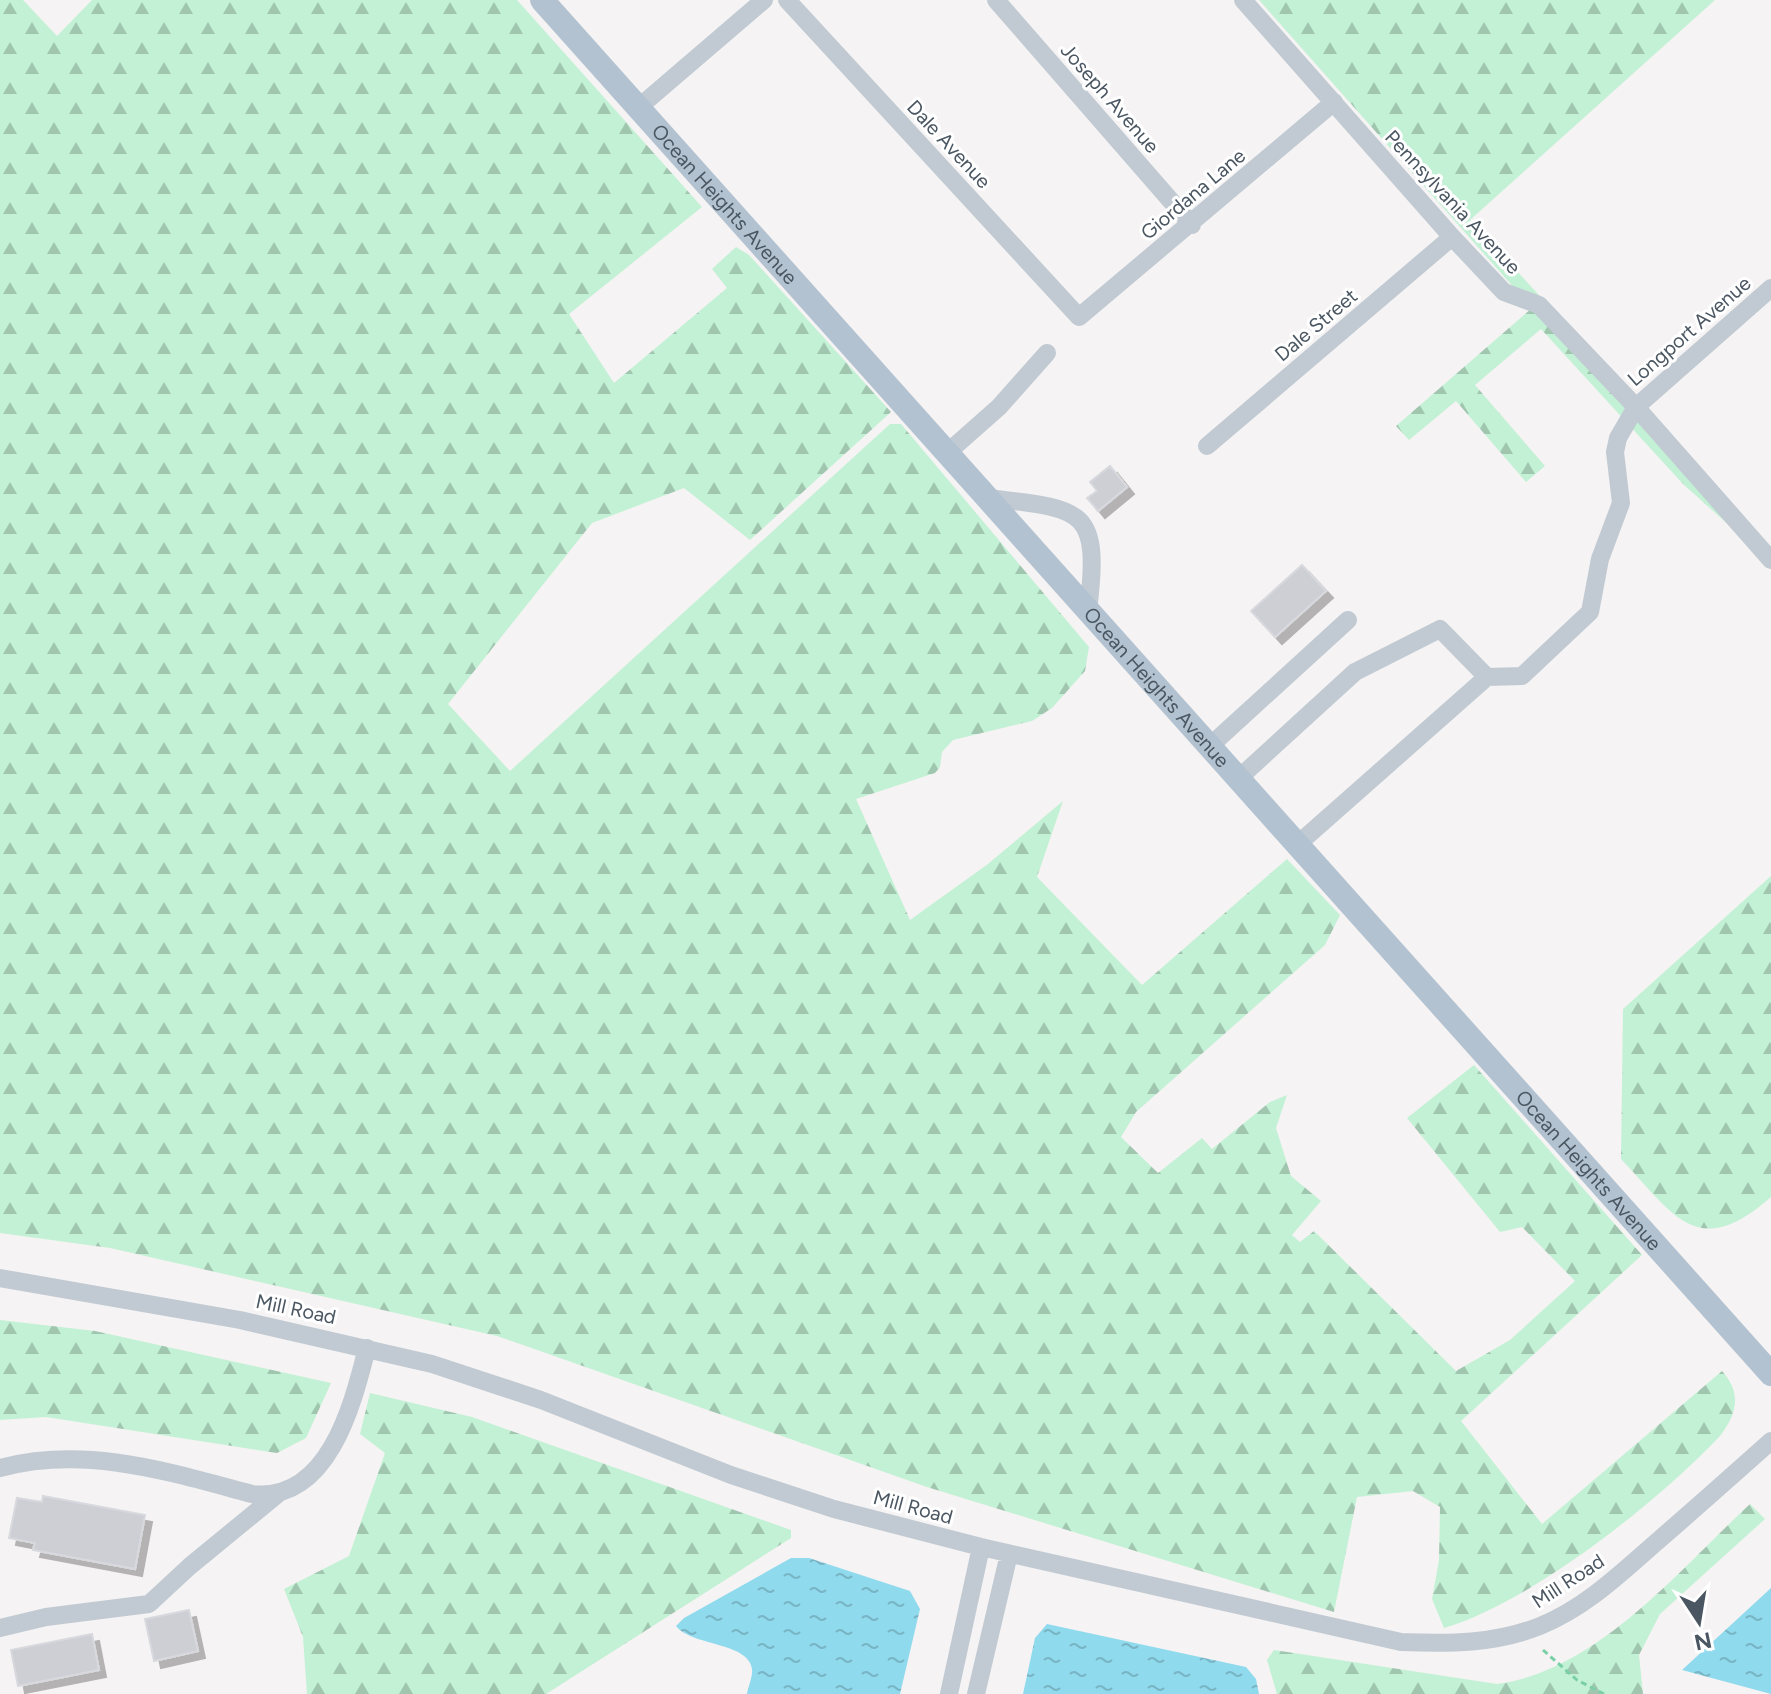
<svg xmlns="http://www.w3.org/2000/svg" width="1771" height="1694" font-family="Figtree,sans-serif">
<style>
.forest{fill:url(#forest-firs)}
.water{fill:url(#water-ripples)}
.building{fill:#cdcfd5;stroke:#d7d9de;stroke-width:2;filter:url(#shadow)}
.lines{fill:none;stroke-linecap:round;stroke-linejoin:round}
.path{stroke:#7ad0a6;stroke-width:3;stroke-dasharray:6 4;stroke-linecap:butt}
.minor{stroke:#c1cad2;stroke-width:18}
.major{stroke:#b3c2d1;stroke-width:24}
.labels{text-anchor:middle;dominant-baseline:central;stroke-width:6;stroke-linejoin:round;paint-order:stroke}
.street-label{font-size:20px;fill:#4a5661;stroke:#fff}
</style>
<defs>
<pattern id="forest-firs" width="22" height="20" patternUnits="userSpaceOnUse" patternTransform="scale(2)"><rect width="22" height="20" fill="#c3f1d5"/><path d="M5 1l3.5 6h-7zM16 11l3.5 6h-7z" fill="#a0c6b0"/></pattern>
<pattern id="water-ripples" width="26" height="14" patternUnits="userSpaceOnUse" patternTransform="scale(2)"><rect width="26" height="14" fill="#90daee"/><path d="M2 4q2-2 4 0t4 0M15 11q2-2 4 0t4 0" fill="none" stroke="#78b4c4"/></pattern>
<filter id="shadow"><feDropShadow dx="7" dy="7" stdDeviation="0" flood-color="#0004"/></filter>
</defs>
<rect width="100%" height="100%" fill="#f5f3f3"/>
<path class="forest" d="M0,0H23L57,36L92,0H517L702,207L569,314L614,383L727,288L712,269L736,247L749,255L891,412L750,540L684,488L592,523L448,704L510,771L890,424H901L1089,647L1085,671L1052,708L1032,721L953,740L942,752L940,767L935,773L856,799L910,920L988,864L1063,801L1037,877L1142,985L1287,859L1340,915L1325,945L1136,1112L1121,1137L1158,1173L1202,1138L1212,1149L1270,1102L1287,1095L1276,1128L1291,1176L1321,1201L1292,1235L1300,1242L1314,1231L1456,1371L1510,1340L1575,1281L1522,1227L1500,1232L1407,1118L1474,1065L1642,1255L1461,1421L1542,1524L1722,1371C1742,1393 1737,1414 1720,1436C1658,1502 1530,1603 1444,1628L1432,1599L1439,1560L1440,1507L1413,1491L1357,1497L1334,1612L927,1487L497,1336L110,1248L0,1233Z
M1259,0H1715L1470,220L1771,548V563L1683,484L1541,329L1475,385L1545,466L1526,482L1456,401L1409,440L1396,426L1532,308Z
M1771,876V1197C1697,1262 1674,1215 1621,1159L1623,1009Z
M0,1320L95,1331L331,1383L306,1438L277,1453L46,1417L0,1420Z
M370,1393L472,1417L791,1530V1538L546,1694H307L303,1637L284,1589L349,1556L385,1453L360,1434Z
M1750,1504L1765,1519L1660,1614L1639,1655L1643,1694H1277L1267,1660L1274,1650L1497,1684C1597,1671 1679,1570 1750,1504Z"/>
<path class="water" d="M791,1558H809L910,1591L920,1609L900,1694H747C748,1687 753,1676 752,1669C749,1642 691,1646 676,1626L684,1618Z
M1771,1588V1694L1682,1670Z
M1047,1624L1246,1667L1256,1679L1259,1694H1023L1035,1638Z"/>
<path class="building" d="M1110,466L1127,487L1098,511L1087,498L1097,491L1090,482Z
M1302,565L1326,591L1275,637L1251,611Z
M43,1496L145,1515L135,1569L33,1550L35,1543L9,1538L17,1498L42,1502Z
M189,1610L198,1651L154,1661L145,1619Z
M92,1634L99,1670L18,1686L11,1650Z"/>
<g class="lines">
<path class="path" d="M1543,1650L1577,1680L1604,1694"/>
<path class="minor" d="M787,0L1079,317L1334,102
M996,0L1192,225
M1243,0L1452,237L1504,292L1539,305L1636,407L1771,560
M638,108L764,0
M1207,446L1452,237
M947,453L999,407L1047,353
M988,498C1083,509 1101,507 1088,611
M1487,677L1522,676L1590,612L1600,559L1621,503L1615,452L1618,438L1636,407L1771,288
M1210,746L1348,620
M1239,778L1355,672L1440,629L1487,677L1298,844
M0,1278L240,1320L432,1364L541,1400L731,1475L834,1509L981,1547L1401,1642C1449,1644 1495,1644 1540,1626C1587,1607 1623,1571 1660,1539C1697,1507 1734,1474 1771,1441
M0,1468C86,1445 169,1472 252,1494C329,1503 353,1403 367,1348
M0,1628L46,1617L149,1604L190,1566L279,1493
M949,1694L981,1547
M976,1694L1009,1554"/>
<path class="major" id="s1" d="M542,0L1771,1374"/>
</g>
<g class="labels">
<g class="street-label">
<text transform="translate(1110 98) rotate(49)">Joseph Avenue</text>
<text transform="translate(949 144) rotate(47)">Dale Avenue</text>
<text transform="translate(1193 194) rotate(-40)">Giordana Lane</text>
<text transform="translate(1453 202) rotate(47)">Pennsylvania Avenue</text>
<text stroke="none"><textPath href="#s1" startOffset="274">Ocean Heights Avenue</textPath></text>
<text transform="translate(1316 325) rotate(-40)">Dale Street</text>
<text transform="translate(1689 331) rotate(-41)">Longport Avenue</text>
<text stroke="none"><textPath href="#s1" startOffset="922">Ocean Heights Avenue</textPath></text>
<text stroke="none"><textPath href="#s1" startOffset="1570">Ocean Heights Avenue</textPath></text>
<text transform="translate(296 1309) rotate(12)">Mill Road</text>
<text transform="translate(913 1507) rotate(15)">Mill Road</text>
<text transform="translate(1568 1581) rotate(-33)">Mill Road</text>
</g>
</g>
<g transform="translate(1699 1622) rotate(168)" stroke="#ffffff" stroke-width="6" paint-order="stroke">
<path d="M0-6L14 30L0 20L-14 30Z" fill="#4a5661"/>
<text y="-12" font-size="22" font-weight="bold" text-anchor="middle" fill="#4a5661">N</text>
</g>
</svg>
